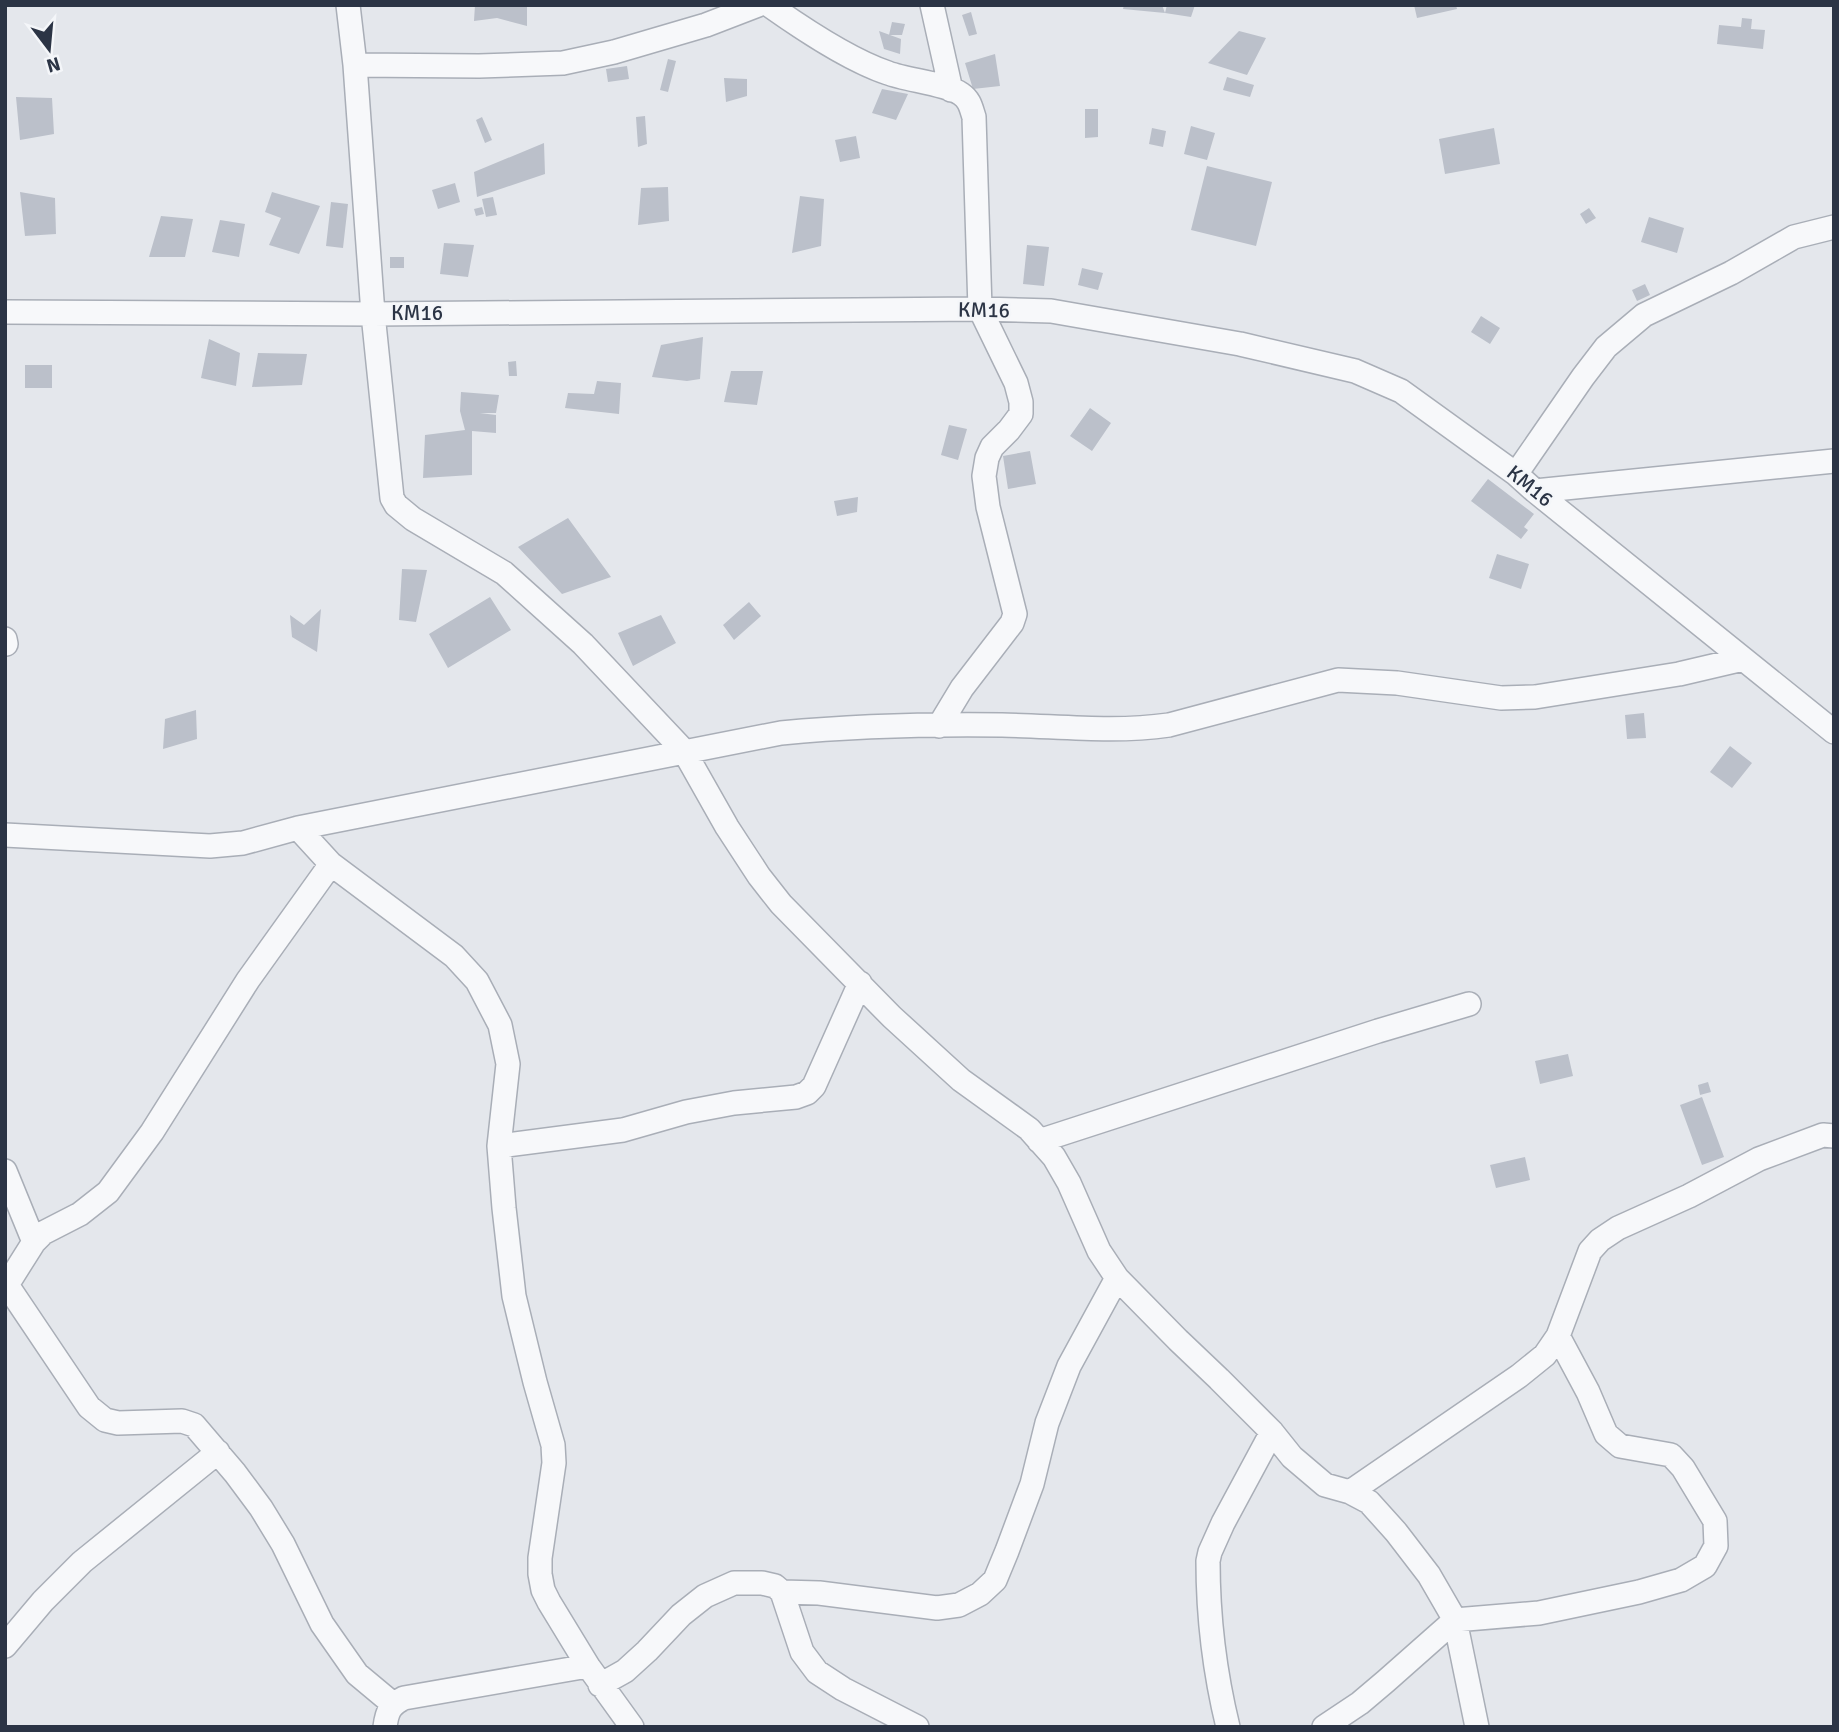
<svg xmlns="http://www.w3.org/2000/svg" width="1839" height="1732" font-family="Signika,sans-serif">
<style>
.building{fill:#bbc0ca}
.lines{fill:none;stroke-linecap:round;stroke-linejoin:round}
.minor-casing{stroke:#a9aeb7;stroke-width:26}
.minor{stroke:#f7f8fa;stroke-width:23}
.labels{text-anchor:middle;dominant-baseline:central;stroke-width:5;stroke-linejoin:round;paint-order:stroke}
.street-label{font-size:21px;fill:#2b3445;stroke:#f4f6f9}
</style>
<rect width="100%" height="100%" fill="#e4e7ec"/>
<path class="building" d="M475,5H527V26L497,18L474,21Z
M1124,5H1162L1165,13L1123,9Z
M1167,5H1195L1191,17L1165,13Z
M1414,5H1456L1457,9L1417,18Z
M971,12L977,34L969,36L962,15Z
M1742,18L1752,19L1751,29L1765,30L1763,49L1717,44L1719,25L1741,27Z
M892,22L905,24L902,35H889Z
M879,31L901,39L900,54L884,49Z
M1239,31L1266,38L1247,75L1208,63Z
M995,54L1000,86L973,89L965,63Z
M668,59L676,61L668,92L660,90Z
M627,66L629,79L608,82L606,69Z
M1227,77L1254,85L1250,97L1223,90Z
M724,78L747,79V96L726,102Z
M882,89L908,94L896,120L872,113Z
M16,97L52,98L54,134L20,140Z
M1085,109H1098V137L1085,138Z
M645,116L647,144L638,147L636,117Z
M482,117L492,140L485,143L476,120Z
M1191,126L1215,133L1207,160L1184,154Z
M1152,128L1166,131L1163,147L1149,144Z
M1494,128L1500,164L1445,174L1439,139Z
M856,136L860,158L840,162L835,140Z
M544,143L545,174L477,197L474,172Z
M1207,166L1272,182L1256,246L1191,230Z
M455,183L460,202L438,209L432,190Z
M668,187L669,221L638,225L641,188Z
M20,192L55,198L56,234L25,236Z
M272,192L320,206L299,254L269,245L281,218L265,212Z
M800,196L824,199L821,246L792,253Z
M493,197L497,215L486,217L482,199Z
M331,202L348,204L343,248L326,246Z
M482,207L484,214L476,216L474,209Z
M1589,208L1596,218L1586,224L1580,214Z
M161,216L193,219L185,257H149Z
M1649,217L1684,228L1677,253L1641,242Z
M220,220L245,224L239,257L212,252Z
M444,243L474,245L468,277L440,274Z
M1027,245L1049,247L1044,286L1023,284Z
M390,257H404V268H390Z
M1082,268L1103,273L1098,290L1078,285Z
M1645,284L1650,295L1637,301L1632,290Z
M1481,316L1500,328L1490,344L1471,332Z
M703,337L700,379L687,381L652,377L661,345Z
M209,339L240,353L236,386L201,378Z
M258,353L307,354L302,385L252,387Z
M516,361L517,376H509L508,362Z
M25,365H52V388H25Z
M731,371H763L757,405L724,402Z
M597,381L621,383L619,414L565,408L568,393L594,394Z
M461,392L499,395L496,413H480L496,415V433L472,431V475L423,478L425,435L465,430L460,411Z
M1090,408L1111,423L1092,451L1070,436Z
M949,425L967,429L958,460L941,455Z
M1030,451L1036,484L1008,489L1003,456Z
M1488,479L1534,514L1524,527L1528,530L1521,539L1471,501Z
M858,497L857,512L837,516L834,501Z
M568,518L611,577L562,594L518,547Z
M1497,554L1529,564L1521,589L1489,578Z
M402,569L427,570L416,622L399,620Z
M490,597L511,630L448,668L429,634Z
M749,602L761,616L734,640L723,625Z
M321,609L319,631L317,652L292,637L290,615L304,625Z
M661,615L676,643L633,666L618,633Z
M196,710L197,739L163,749L165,719Z
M1644,713L1646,738L1627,739L1625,715Z
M1730,746L1752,763L1732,788L1710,772Z
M1568,1054L1573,1076L1540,1084L1535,1061Z
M1708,1082L1711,1092L1700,1095L1698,1085Z
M1702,1097L1724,1157L1702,1165L1680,1105Z
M1525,1157L1530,1180L1496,1188L1490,1165Z"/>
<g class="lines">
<defs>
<path id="minor" d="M348,5L355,65L373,314L392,498L396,505L413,519L504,573L583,644L684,751L727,827L759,876L781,904L892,1017L961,1080L1029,1129L1054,1157L1069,1183L1099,1251L1117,1278L1178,1340L1219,1379L1272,1432L1292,1457L1325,1485L1350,1492L1369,1502L1396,1532L1429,1575L1455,1620L1477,1727
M769,5C803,29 849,60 888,73C906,80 947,84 961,94C970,100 971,108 974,117L980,309L1016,383L1021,402V414L1009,430L992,447L987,458L984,476L988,507L1015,614L1012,623L962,688L939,726
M932,5L951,90
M355,65L479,66L563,63L614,52L706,25L758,5
M5,312L373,314L980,309L1051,311L1240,344L1355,371L1401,391L1516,474L1535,491L1834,732
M1516,474L1583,377L1606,347L1644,315L1731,273L1794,237L1834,227
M1535,491L1834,461
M5,639L6,644
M298,828L331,864L454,956L477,981L500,1025L508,1064L499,1146L504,1208L514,1296L535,1382L553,1445L554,1463L540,1558V1574L543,1590L549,1602L588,1666L632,1727
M5,835L210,846L243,843L298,828L781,733C854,726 928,724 1002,725C1057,726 1113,733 1169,725L1338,680L1397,683L1501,698L1535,697L1679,674L1743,659
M1039,1141L1378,1031L1469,1004
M499,1146L623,1130L686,1112L734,1103L796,1097L807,1093L814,1086L860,983
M5,1171L34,1242
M7,1285L89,1407L105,1420L118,1423L182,1421L194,1425L235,1473L261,1508L283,1544L322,1624L357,1674L393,1704
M5,1288L34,1242L43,1233L80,1214L108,1192L152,1132L248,980L331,864
M1350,1492L1519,1376L1545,1355L1558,1336L1590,1251L1600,1240L1618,1228L1689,1196L1759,1159L1823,1135L1834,1136
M782,1592L819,1593L937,1608L959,1605L980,1594L995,1580L1007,1551L1032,1484L1047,1423L1069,1366L1117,1278
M5,1646L43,1601L82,1562L218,1452
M600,1685L625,1671L647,1651L681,1615L705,1596L734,1583H762L775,1586L782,1592L802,1652L817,1672L843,1689L917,1727
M385,1727C387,1711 390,1705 404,1698L588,1666
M1228,1727C1215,1674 1208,1616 1208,1561L1210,1552L1223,1523L1272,1432
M1324,1727L1360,1703L1386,1681L1455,1620L1539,1613L1639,1592L1681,1580L1705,1566L1716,1546L1715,1521L1683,1468L1671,1455L1620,1446L1606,1434L1588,1392L1558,1336"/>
</defs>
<use href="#minor" class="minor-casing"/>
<use href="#minor" class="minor"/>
</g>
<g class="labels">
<g class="street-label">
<text transform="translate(984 310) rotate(1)">KM16</text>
<text x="417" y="313">KM16</text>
<text transform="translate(1530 486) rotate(39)">KM16</text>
</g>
</g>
<rect width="1839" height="1732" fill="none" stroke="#2b3445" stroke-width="14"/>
<g transform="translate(49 49) rotate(164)" stroke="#f4f6f9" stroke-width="5" paint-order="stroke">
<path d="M0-5L12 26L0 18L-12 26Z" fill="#2b3445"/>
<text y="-10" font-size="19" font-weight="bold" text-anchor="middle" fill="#2b3445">N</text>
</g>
</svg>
